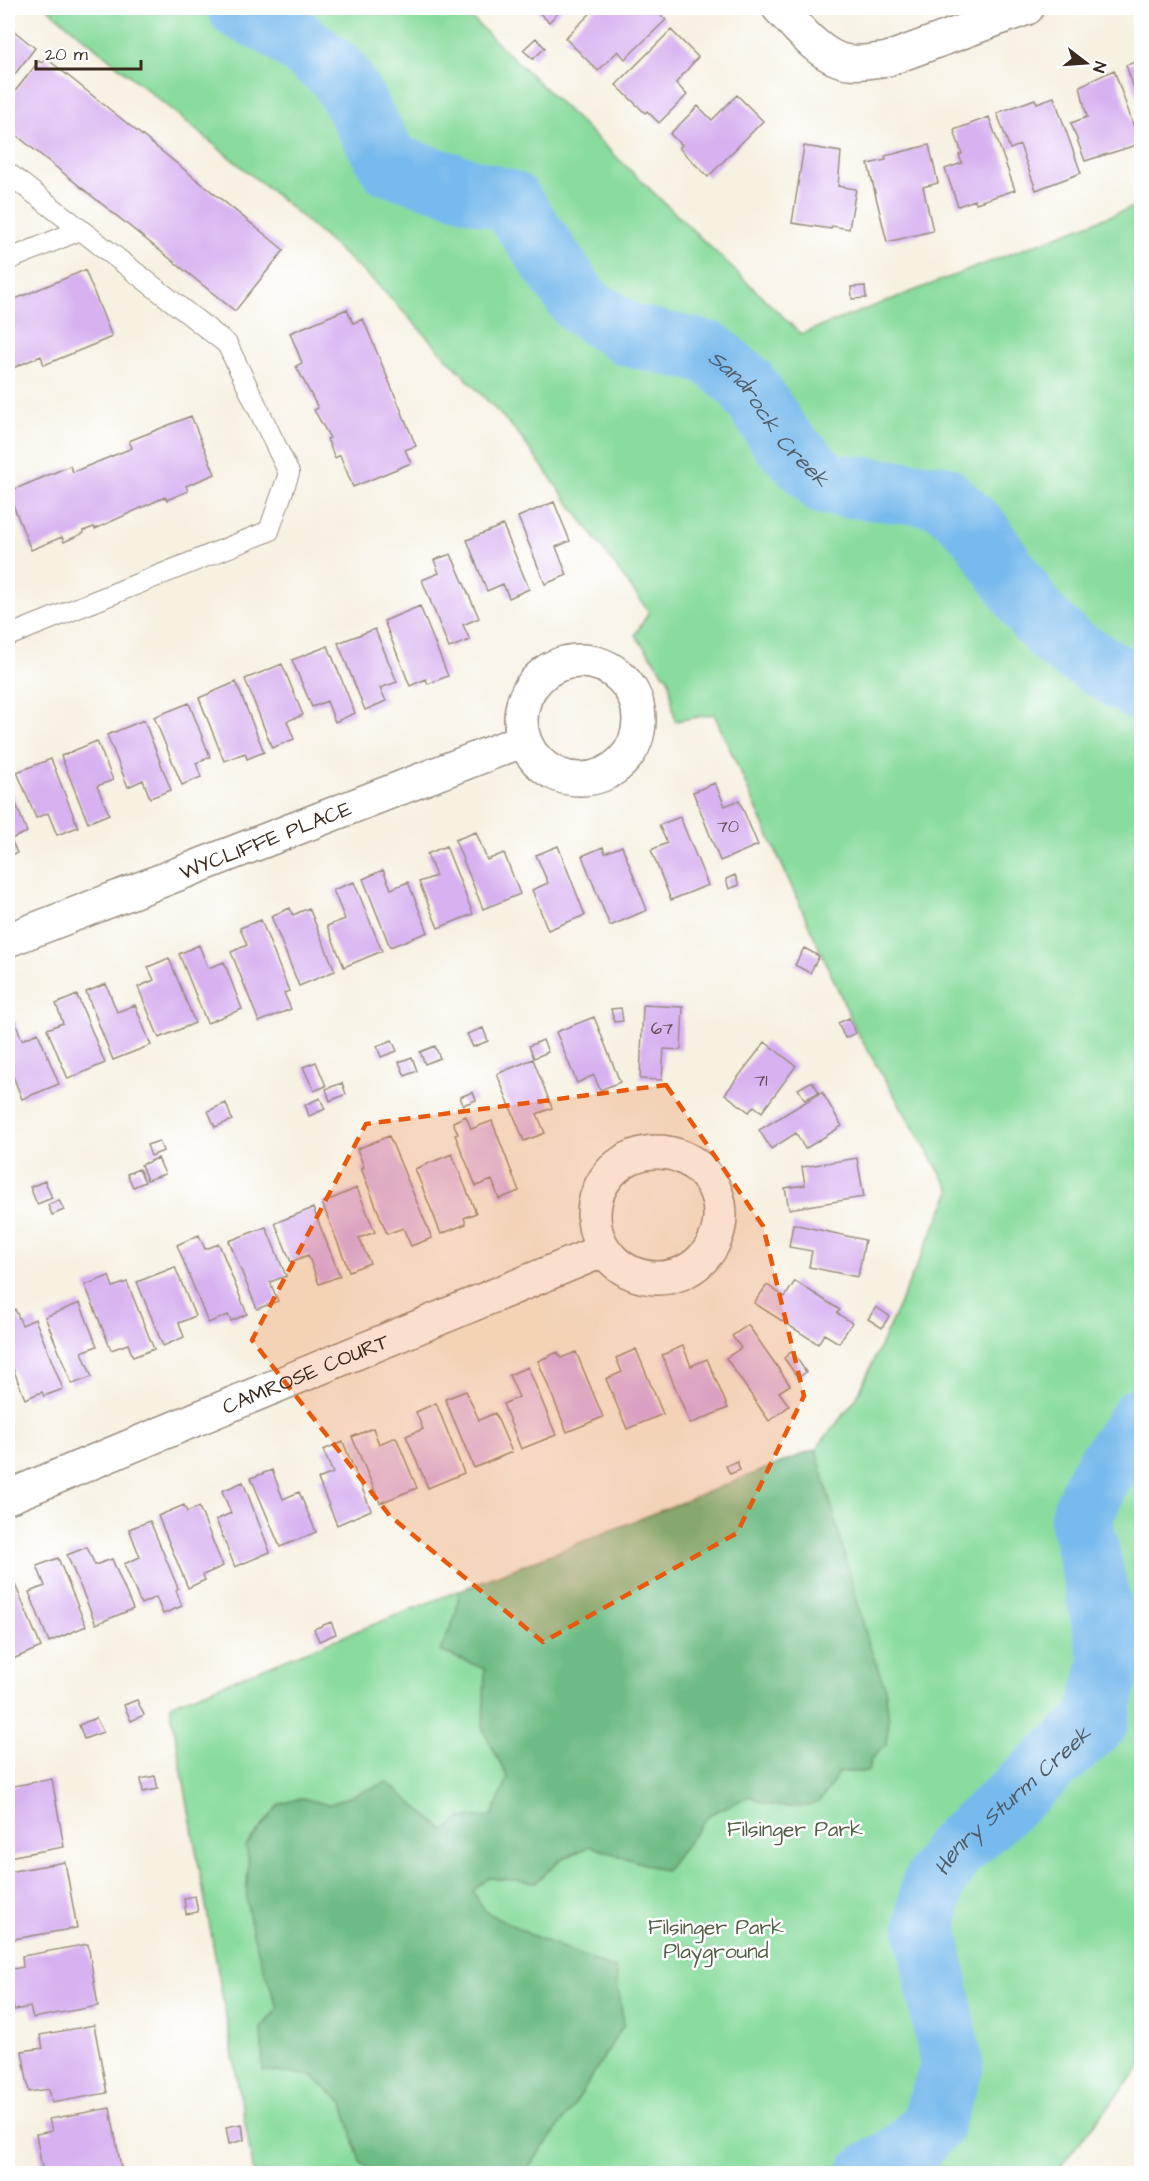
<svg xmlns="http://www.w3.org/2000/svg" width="1149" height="2181" font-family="'Architects Daughter',sans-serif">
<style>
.green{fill:#89dc9e;stroke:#62835e;stroke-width:1.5}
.forest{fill:#6ebc85;stroke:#547352;stroke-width:1.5}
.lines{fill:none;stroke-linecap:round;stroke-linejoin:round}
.river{stroke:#77baed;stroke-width:63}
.building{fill:#d7b1f0}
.lane-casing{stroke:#998e80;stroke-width:22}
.street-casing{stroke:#998e80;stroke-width:36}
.lane{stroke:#fff;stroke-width:20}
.street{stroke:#fff;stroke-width:33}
.marked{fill:#e8590c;fill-opacity:0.2;stroke:#e8590c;stroke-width:4.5;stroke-dasharray:12 8;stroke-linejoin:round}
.labels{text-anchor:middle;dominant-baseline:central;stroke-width:5;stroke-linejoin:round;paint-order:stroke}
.number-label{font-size:18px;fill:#624c52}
.street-label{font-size:21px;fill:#3b2a1e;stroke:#fff}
.park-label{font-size:21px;fill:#525f44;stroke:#fff}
.water-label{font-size:22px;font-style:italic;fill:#505c66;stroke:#fff}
</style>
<rect width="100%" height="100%" fill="#fff"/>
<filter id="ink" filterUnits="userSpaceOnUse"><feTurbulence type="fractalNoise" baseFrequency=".0167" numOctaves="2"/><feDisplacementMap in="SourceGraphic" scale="12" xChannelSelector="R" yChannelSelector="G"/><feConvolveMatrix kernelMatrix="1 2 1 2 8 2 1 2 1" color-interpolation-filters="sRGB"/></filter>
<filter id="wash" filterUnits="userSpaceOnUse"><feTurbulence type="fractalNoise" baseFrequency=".008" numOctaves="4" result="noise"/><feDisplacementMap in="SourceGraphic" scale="24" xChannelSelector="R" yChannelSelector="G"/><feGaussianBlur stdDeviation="1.35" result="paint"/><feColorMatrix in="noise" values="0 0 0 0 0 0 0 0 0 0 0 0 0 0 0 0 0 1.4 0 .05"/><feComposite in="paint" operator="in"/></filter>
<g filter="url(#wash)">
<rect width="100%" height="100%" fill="#f7f1e2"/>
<path class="green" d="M47,8H461L801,334L1141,204L1142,2065L1055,2173H254L170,1705L816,1449L856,1399L951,1191L858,1034L714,714L675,721L669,680L635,635L649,612L517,432L377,284L288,205Z"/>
<path class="forest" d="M816,1449L869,1645L885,1687L889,1721L886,1745L872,1758L868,1772H839C822,1801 820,1809 785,1807C770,1806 763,1804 750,1796L710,1814L665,1871L590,1846L559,1861L536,1882L489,1878L473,1891L485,1911L529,1934L615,1969L624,2024L572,2109L524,2173H375L360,2162L343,2103L310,2075L263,2071L261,2028L278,2008C266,1974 251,1938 247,1902C244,1884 253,1864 245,1847L280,1804L303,1798L328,1805L387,1782L445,1831L461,1818L492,1816L508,1778L483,1730L485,1669L440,1651L456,1615L459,1591Z"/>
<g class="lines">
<g class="river">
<path id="s1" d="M239,8L283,30L339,74L390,165L511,202L581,304L628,335L710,353L746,384L782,440L826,484L941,496L979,531L1037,617L1067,646L1142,691"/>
<path id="s2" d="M869,2174L905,2153L931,2126L952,2067L926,1927L932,1886L953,1851L1097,1722L1111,1659L1081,1518L1097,1481L1142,1417"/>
</g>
</g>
<g id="blocks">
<path class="building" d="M534,8H563L549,22Z
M596,8H653L666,20L625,59L618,51L598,71L565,38Z
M8,26L35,48L8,83Z
M671,30L698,57L676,83L687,95L659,123L647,111L645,113L616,85Z
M536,38L545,48L533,59L523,50Z
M46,58L284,250L235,311L11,131L8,132V100L39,61L42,63Z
M1142,60V109H1141L1126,65Z
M1114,70L1140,144L1085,161L1071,123L1087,117L1080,86Z
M737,95L763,121L708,177L679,148L682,145L670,134L698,106L712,120Z
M1054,97L1081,173L1036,190L1020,145L1010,149L997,113L1035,99L1037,103Z
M989,117L1015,190L976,203L975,200L958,206L945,169L962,163L959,155L962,154L954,130Z
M929,145L938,183L923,187L933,231L887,242L868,164L886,160L885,156Z
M804,146L841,152L838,186L856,189L849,229L832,226L831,229L792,223Z
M85,270L112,337L44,365L41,356L8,370V302Z
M865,286L866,298L852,299L851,287Z
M347,309L353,323L363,319L416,446L405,450L411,463L353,487L340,455L335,458L327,439L330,438L314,410L318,408L296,366L302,363L290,333Z
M191,416L215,474L186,486L188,491L167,500L165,497L95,529L94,527L83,531L84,533L64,542L62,537L31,550L8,492L70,466L73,472L132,448L129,441Z
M554,502L570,541L556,547L567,575L545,584L518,517Z
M503,525L529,589L509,598L503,584L487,591L467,540Z
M451,554L479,618L463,625L470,640L449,648L422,580L439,573L434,560Z
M420,606L448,676L428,684L426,679L410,686L384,621Z
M375,629L397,682L380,688L386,701L365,710L338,643Z
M328,646L355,713L335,722L327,701L312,707L292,660Z
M282,664L303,715L287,721L294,739L272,748L245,679Z
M236,682L264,752L247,759L245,753L224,761L199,698Z
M189,703L210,757L196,763L201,777L182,785L154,717Z
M144,720L171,790L150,798L143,780L128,787L107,735Z
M97,741L113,780L97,786L109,814L88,823L61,756Z
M51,759L78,827L57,835L48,813L36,818L17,772Z
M8,783L27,832L11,839L17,853L8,856Z
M715,783L725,806L739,800L758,845L720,861L693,792Z
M680,817L708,885L671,900L651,850L667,843L659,825Z
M476,832L487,860L504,853L520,894L483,909L455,840Z
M446,846L473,914L438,928L419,882L436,876L427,854Z
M558,846L585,915L548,930L532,890L548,883L536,855Z
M622,846L647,910L610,926L582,856L603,847L605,853Z
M383,870L391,889L408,882L428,932L390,947L363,879Z
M735,875L739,885L729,889L726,879Z
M354,882L382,951L344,967L327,926L345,919L333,890Z
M290,908L293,915L309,908L335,971L299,986L271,916Z
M261,920L289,991L284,993L291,1009L259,1022L231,952L247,945L240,928Z
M199,945L208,968L224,962L242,1009L207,1023L179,954Z
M804,948L819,956L810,973L795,965Z
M169,958L195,1023L159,1038L138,987L154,980L148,967Z
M106,984L117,1012L135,1005L151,1045L113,1060L86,992Z
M77,995L105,1063L68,1079L47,1029L63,1023L56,1004Z
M643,1005L683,1007L681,1050L664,1049L662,1080L640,1079Z
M621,1008L623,1021L614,1022L611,1009Z
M594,1017L620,1082L600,1090L594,1075L577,1083L556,1032Z
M849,1018L856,1033L845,1038L838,1023Z
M15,1021L22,1040L38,1033L59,1084L22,1099L8,1063V1024Z
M483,1028L488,1041L473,1047L467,1034Z
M392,1040L397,1051L381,1057L377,1046Z
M543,1040L548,1052L534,1058L529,1046Z
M765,1042L796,1066L762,1112L754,1106L749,1112L725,1094Z
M435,1046L440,1058L425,1064L420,1052Z
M412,1057L417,1071L405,1076L399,1062Z
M533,1059L552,1108L537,1114L545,1133L524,1141L497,1074Z
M316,1062L326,1086L314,1091L303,1067Z
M812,1081L819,1092L805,1100L798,1089Z
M342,1083L346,1094L330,1101L326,1089Z
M473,1092L476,1100L463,1105L460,1097Z
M822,1092L842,1126L805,1149L796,1133L771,1149L759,1130Z
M320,1098L325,1109L309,1116L305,1105Z
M226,1103L232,1120L215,1127L208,1111Z
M466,1116L471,1129L492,1121L519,1191L499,1199L492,1180L476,1186L455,1135L458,1134L453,1122Z
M389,1136L432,1238L411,1246L403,1228L387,1234L361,1168L364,1167L357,1149Z
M159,1141L163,1151L151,1156L147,1145Z
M452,1154L476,1213L464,1218L466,1224L441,1234L415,1169Z
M158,1158L165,1174L147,1180L141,1165Z
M857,1158L864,1197L789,1209L785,1188L805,1185L802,1167Z
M139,1169L145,1182L133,1187L127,1174Z
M45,1181L52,1198L37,1204L30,1187Z
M357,1188L375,1232L359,1238L370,1263L349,1271L322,1203Z
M59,1200L64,1210L52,1215L48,1205Z
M313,1208L340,1276L319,1284L308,1255L291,1262L275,1223Z
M793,1224L865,1240L858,1277L809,1267L812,1251L789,1247Z
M266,1227L286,1276L270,1282L278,1301L257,1309L229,1241Z
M199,1235L205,1249L219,1244L247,1314L231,1321L228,1315L208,1323L177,1245Z
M175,1267L195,1316L179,1323L184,1337L163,1346L137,1282Z
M109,1276L113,1287L127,1282L154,1349L133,1357L128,1344L111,1350L85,1285Z
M795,1281L840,1310L837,1313L852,1323L839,1343L824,1334L818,1344L754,1303L767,1285L785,1297Z
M80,1303L97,1346L82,1352L92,1377L72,1384L45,1317Z
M876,1307L889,1316L882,1328L868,1319Z
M15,1309L22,1325L35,1319L63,1389L44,1396L42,1392L25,1399L8,1356V1313Z
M748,1325L790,1385L779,1392L789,1406L769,1421L726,1358L741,1348L732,1336Z
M683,1346L691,1366L707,1359L728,1408L690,1424L662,1355Z
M636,1349L663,1414L627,1429L606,1379L622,1372L616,1358Z
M792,1351L806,1372L798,1378L784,1358Z
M558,1352L561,1358L576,1352L603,1417L567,1432L538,1361Z
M528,1367L556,1435L521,1449L503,1404L519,1397L509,1375Z
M466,1391L479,1420L495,1413L512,1452L474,1468L445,1399Z
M436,1403L464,1473L428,1488L406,1436L423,1429L416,1412Z
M373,1428L379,1444L396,1437L417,1488L380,1503L352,1437Z
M343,1442L371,1510L337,1525L318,1479L333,1473L323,1450Z
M737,1461L740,1470L730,1474L726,1466Z
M272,1470L283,1499L299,1492L316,1532L280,1547L251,1478Z
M243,1482L270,1552L235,1567L216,1520L231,1513L222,1491Z
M184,1505L187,1512L199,1507L223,1566L203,1575L205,1580L188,1588L158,1516Z
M150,1521L178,1588L176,1590L182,1606L163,1614L156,1597L141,1604L124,1564L140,1557L129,1529Z
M87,1547L95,1565L112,1559L133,1609L96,1624L67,1555Z
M58,1558L86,1626L49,1642L29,1592L45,1586L37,1566Z
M14,1582L41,1647L8,1661V1584Z
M331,1622L336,1634L319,1641L314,1629Z
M137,1700L144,1715L131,1721L124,1705Z
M96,1718L103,1732L84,1739L79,1725Z
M155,1776L158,1789L143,1792L141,1779Z
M52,1779L64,1847L8,1857V1787Z
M65,1862L77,1928L8,1940V1872Z
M195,1896L198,1912L186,1914L184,1898Z
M88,1944L98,2006L33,2018L30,2007L14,2010L8,1970L23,1967L22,1956Z
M94,2025L107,2093L52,2103L49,2089L29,2092L22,2051L43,2048L40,2035Z
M110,2108L122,2173L43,2174L36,2134L52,2131L49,2119Z
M242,2124L244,2140L229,2144L226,2127Z"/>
</g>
</g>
<g filter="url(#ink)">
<use href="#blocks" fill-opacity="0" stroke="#998e80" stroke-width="1.5"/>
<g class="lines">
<defs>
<path id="lane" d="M8,173L227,344L289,473L269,531L8,636
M8,260L80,230"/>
<g id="street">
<path d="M779,8C796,25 816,52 840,60C855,65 873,61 888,59L1027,8"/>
<circle cx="580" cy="720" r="59"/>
<path id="s3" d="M8,940L524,740"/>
<circle cx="657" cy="1215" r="63"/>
<path id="s4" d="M8,1497L604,1250"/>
</g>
</defs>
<use href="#lane" class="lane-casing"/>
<use href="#street" class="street-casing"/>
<use href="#lane" class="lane"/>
<use href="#street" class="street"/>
</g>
</g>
<path class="marked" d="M666,1085L763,1226L804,1396L737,1533L543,1642L390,1516L252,1340L366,1124Z"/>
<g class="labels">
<g class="number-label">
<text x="728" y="826">70</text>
<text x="662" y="1028">67</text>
<text x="761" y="1080">71</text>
</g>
<g class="street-label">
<text stroke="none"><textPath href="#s3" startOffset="276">WYCLIFFE PLACE</textPath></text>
<text stroke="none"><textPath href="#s4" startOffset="322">CAMROSE COURT</textPath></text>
</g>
<g class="park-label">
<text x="795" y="1829">Filsinger Park</text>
<text x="716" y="1927">Filsinger Park<tspan x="716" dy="24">Playground</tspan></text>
</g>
<g class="water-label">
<text stroke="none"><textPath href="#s1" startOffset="704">Sandrock Creek</textPath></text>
<text stroke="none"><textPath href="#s2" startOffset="444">Henry Sturm Creek</textPath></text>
</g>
</g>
<rect width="1149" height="2181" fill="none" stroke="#fff" stroke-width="30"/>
<g transform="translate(1086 63) rotate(107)" stroke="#ffffff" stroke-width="4.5" paint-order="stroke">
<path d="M0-4.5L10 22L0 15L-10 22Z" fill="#3b2a1e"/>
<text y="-9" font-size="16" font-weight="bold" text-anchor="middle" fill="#3b2a1e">N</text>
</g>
<path d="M36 60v9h105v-9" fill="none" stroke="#3b2a1e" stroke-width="3"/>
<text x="45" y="60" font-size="18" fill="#3b2a1e" stroke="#ffffff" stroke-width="4.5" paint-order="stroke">20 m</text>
</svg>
